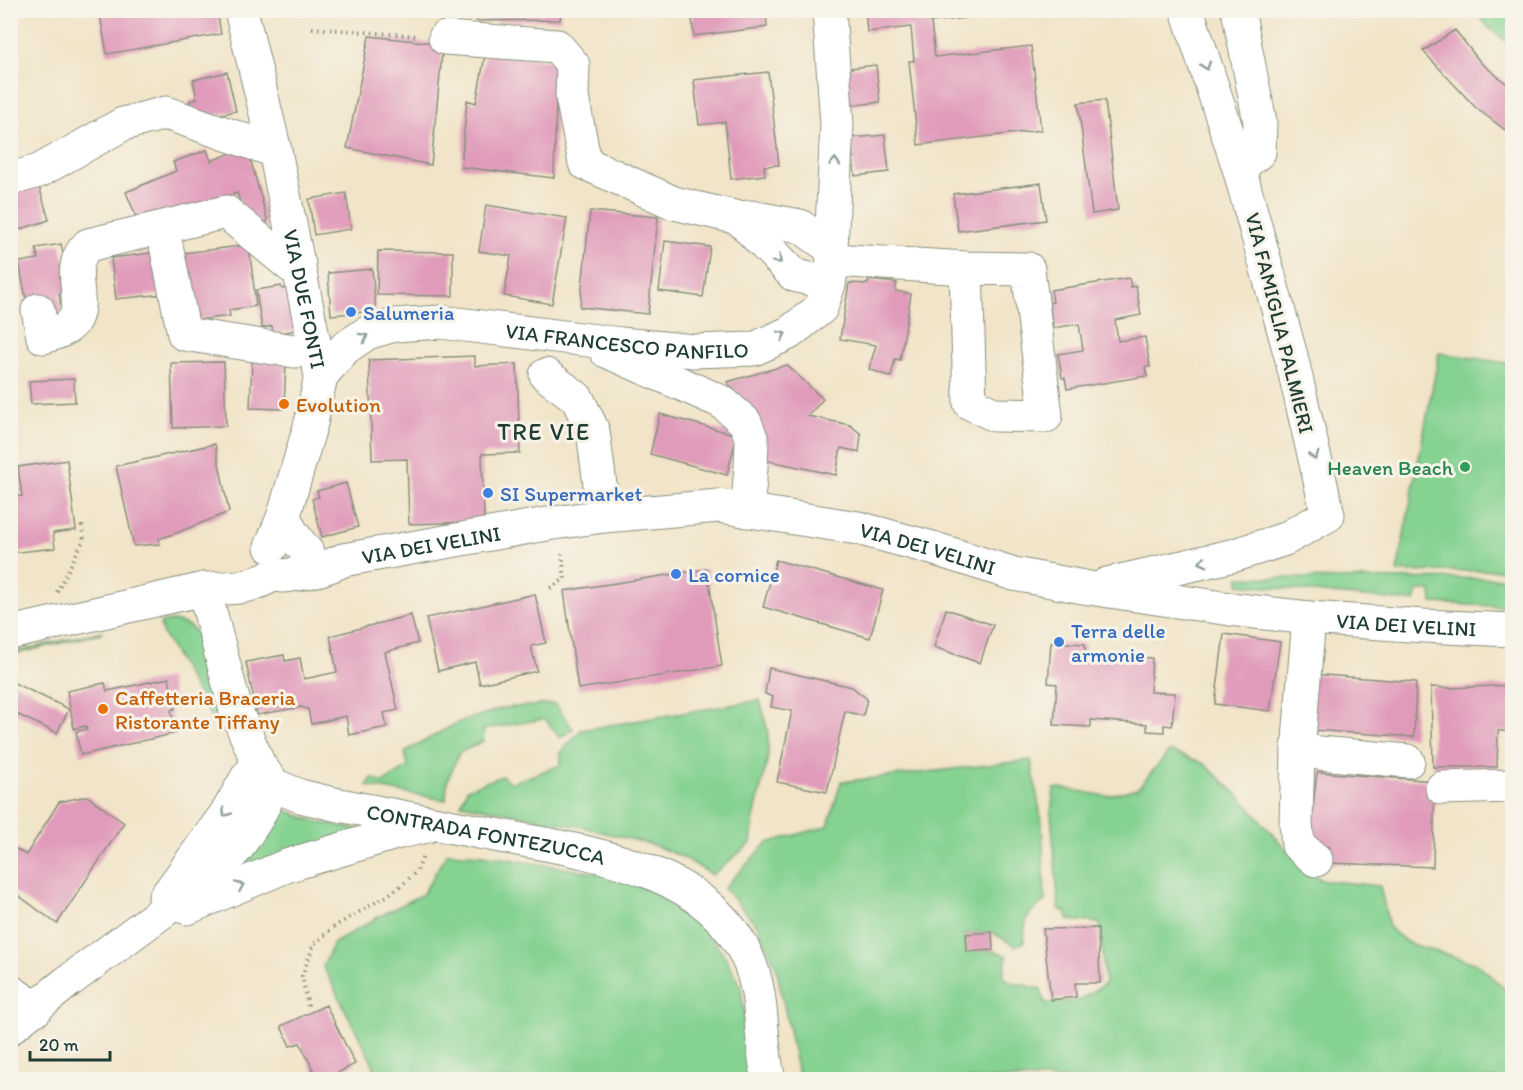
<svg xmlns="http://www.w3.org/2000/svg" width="1523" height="1090" font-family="Itim,sans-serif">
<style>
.green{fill:#85d291;stroke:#528862;stroke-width:1.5}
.building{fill:#e09bba}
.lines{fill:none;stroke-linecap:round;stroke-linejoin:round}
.minor-casing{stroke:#88907e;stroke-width:35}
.path{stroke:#88907e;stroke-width:4;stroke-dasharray:1.5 4.5;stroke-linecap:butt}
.minor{stroke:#fff;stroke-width:33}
.oneway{stroke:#8f9e9a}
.shop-dot{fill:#3f7fe0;stroke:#f7f3e8;stroke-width:2}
.food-dot{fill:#e8710a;stroke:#f7f3e8;stroke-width:2}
.leisure-dot{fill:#2e9e5b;stroke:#f7f3e8;stroke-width:2}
.labels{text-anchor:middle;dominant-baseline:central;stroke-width:6;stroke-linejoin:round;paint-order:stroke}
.street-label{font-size:21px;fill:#1f3d34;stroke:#f7f3e8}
.shop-label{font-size:21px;fill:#366cbe;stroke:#f7f3e8;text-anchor:start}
.food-label{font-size:21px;fill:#c56008;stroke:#f7f3e8;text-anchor:start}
.leisure-label{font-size:21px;fill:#27864d;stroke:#f7f3e8;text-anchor:end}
.quarter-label{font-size:24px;letter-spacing:1.5px;fill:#1f3d34;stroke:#f7f3e8}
</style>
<rect width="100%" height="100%" fill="#f7f3e8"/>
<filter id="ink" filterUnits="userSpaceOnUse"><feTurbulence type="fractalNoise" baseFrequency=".0167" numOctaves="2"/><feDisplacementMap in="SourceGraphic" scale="12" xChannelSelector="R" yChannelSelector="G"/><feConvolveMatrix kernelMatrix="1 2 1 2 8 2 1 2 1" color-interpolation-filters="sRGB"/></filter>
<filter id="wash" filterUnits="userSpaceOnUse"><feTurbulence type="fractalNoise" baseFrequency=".008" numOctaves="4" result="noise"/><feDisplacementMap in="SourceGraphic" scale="24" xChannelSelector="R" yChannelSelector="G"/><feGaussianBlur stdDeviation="1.35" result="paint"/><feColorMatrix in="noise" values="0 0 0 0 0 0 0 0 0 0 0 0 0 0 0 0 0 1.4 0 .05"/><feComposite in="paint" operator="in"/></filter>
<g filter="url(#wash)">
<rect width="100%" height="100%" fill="#f1e4c8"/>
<path class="green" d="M1475,11H1512V46L1490,29Z
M1439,353L1512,364V570L1397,572Z
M1239,577L1352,579L1512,578V607L1432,603L1431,591H1417L1416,600L1410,601L1343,595L1239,584Z
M173,621C187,623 194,628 202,640L227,721L215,724L162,632L160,623Z
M102,631V633L11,655V653Z
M760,700L768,732V757L754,818L751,843L712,875L685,858L653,845L587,828L461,804L467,789L502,776L511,783L561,765V752L581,730Z
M555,704L573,729L560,738L545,719L484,729L483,741L459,753L447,782L446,800L367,786L372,778L383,783L408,767L405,752L457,723L503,708Z
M1170,751L1203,763L1239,796L1284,847L1321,880L1380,886L1389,928L1408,943L1478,964L1512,996V1079H799L776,966L757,925L724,888L767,843L828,826L841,782L1031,760L1042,824L1045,901C1025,915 1025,918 1024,942L1015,946L992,932L966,934L967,951L993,950L1007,956L1003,976L1010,982L1041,989L1045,1003L1078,1001L1105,984L1100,923L1068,920L1067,913L1059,909L1051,814L1054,789L1060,788L1106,796L1138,788Z
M277,807L300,816L318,822L372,832L226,875L268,838L275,823Z
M447,853L482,855L609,875L665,895L699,921L726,958L741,988L753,1079H377L374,1066L323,966L333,944L378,917L423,894Z"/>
<g id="blocks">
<path class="building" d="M99,10H217L221,34L107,54Z
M477,10H561L560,20L477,21Z
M691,10H766L767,27L694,36Z
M865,10H1000L1001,14L931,22L935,57L1031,46L1041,130L918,145L909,61H914L911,27L867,32Z
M1071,10H1093L1094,15L1071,18Z
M1455,30L1481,63L1512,88V135L1476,108L1423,51Z
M369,36L443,44L431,165L347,148Z
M486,51L557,62L554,178L461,167L467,100L476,103Z
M876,65L880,102L847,106L842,69Z
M227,72L236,111L204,118L192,114L189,101L197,99L193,80Z
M768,72L779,165L764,166L765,175L731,179L725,122L699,125L694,80Z
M1105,100L1118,210L1092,214L1078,103Z
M885,135L889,172L855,176L851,138Z
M247,147L267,219L265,231L248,225L237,193L139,224L126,192L176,171L173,162L207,150L211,161Z
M38,183L49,220L18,230L10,207V192Z
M1041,183L1046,220L958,231L953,194Z
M346,193L351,229L314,235L309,199Z
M486,205L567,218L552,304L504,296L511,256L479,251Z
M590,211L658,217L648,314L580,307Z
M665,241L710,247L703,297L659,291Z
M61,244L71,292L59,294L63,318L47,321L42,296L26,299L19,262L38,259L36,248Z
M249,245L256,306L229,310L230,316L191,321L183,253Z
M378,251L453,252V296L377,295Z
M159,252L164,294L116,299L111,258Z
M372,269L376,311L331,315L328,273Z
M1129,278L1131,287L1136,286L1141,315L1115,320L1118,341L1145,337L1150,367H1145L1147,376L1067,389L1065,378H1062L1058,354L1083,350L1079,324L1053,328L1049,303L1053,302L1051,290Z
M869,280L897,283L895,291L911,294L900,360L895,359L891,377L869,369L876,345L840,339L849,283L868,284Z
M281,286L282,289L287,288L298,330L273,334L272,326L262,328L256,290Z
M475,356V366L517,364L520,453L482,454L484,522L409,524L407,459L372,460L369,360Z
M252,361L286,362L284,409L250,408Z
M224,362L226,426L173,428L171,363Z
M787,365L823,399L808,416L850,425L861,434L859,452L841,448L836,475L760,459V419L727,382Z
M74,379L75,402L31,404L29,381Z
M660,414L737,435L727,475L650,454Z
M215,444L229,512L179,532L159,539L160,544L134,546L116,466Z
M67,460L76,530L53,533L55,548L10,553V497L22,496L18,467Z
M346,483L358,527L322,537L312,499L319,497L317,491Z
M776,560L883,590L870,638L763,607Z
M707,569L722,666L578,689L564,591Z
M535,594L546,643L531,646L537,671L480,684L475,662L438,671L426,618Z
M946,609L993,625L980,663L934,647Z
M411,615L418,643L385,652L398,710L384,713L387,727L349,735L346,716L311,724L308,709L301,707L257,715L246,662L284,655L285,661L300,658L304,679L337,672L330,636Z
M1224,634L1280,642L1270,711L1215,704Z
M1051,642L1085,644V654L1152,658L1150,692L1175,693L1172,726L1164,725V732L1147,731V724L1091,720V727L1054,725L1057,684L1048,683Z
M769,668L852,687L867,699L863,716L845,711L827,792L777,782L792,711L771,707L773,697L765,694Z
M1311,674L1416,682L1414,737L1311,730Z
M169,678L175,709L171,710L177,733L81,755L76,732L87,729L86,726L74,729L67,691L105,683L107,691Z
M10,681L69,709L57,733L10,711Z
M1512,685V731H1498L1497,767H1433L1431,687L1451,688Z
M1317,772L1435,781L1433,867L1329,863L1330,847L1309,844Z
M87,796L124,823L57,924L10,889V845L26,855L59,802Z
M1098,928L1100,983H1075L1076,997L1051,1000L1043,929Z
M992,932L993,950L967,952L966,934Z
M326,1005L355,1064L324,1080H318L300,1043L290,1046L281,1026Z"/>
</g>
</g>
<g filter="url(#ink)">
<use href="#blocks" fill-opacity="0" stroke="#88907e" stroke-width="1.5"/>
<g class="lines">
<defs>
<g id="minor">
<path id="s1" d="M241,10L275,151L321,376L311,423L284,515L271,547"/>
<path d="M1238,10L1260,122L1259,152L1239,168"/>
<path d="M445,38L557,46L573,65L572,97L585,163L674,203L739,218L751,217L800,226L831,248"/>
<path d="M10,179L39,171L123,124L166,113L275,151"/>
<path d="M739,218L794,275L829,284"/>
<path d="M166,245L184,334L294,351L315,349"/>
<path d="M833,260L966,268L970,403L995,415L1046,416L1028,269L966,268"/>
<path d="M38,310L43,337C53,334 66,331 73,322C84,306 74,284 77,266C78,258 82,251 88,245L226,212L291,266L299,264"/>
<path d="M606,351L722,402L745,422L752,440L751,468L747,511"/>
<path d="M546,375L577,398L593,431L604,516"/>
<path id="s2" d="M321,376L345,348L367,333L395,325L441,322L621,344L694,351L754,349L789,333L821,308L829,284L833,260L831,248L837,124L829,10"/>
<path d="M284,515C288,530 297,540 307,552"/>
<path id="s3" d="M282,576C305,574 323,570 343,560L547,524L604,516L719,506L858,528L932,548L1014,574L1089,588L1230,609L1309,618L1424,626L1512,630"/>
<path d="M1107,584L1235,555L1285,539L1328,515L1291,356L1239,168L1187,10"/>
<path id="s4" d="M204,589L236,711L259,765L274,785L300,796L334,804C385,814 437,824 490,834C579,851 707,864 748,959C765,997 759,1041 769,1080"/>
<path d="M1309,618L1298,751L1296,822L1298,845L1316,860"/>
<path d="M10,633L204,589C227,588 246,589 267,578"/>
<path d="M1298,751L1408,761"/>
<path d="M1442,788L1512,786"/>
<path d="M165,898L228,811L248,776L259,765"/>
<path d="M187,908L286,866L399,832L427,826"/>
<path d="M10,991L36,1009"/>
<path d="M10,1028L66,983L212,875L238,847L257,818L274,785"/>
</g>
</defs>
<use href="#minor" class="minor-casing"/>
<path class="path" d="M312,28L418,36
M550,588L565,579L562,554
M57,592L84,539L81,521
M308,1006L302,976L314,944L335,926L385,897L402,885L417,871L423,856"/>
<use href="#minor" class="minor"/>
</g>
<defs><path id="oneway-chevron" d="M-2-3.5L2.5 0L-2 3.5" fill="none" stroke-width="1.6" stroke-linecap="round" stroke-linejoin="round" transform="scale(1.5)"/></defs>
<g class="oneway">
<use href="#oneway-chevron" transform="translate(1206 66) rotate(72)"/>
<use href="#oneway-chevron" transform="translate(835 162) rotate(-87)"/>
<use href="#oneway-chevron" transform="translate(778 260) rotate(45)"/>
<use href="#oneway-chevron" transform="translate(782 335) rotate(-26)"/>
<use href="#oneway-chevron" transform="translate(364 337) rotate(-29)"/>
<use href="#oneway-chevron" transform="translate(1314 456) rotate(77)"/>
<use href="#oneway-chevron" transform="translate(1203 562) rotate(167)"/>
<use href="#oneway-chevron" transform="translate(226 813) rotate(124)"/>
<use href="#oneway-chevron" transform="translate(240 886) rotate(-23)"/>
</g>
</g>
<g class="shop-dot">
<circle cx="351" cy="312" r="6"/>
<circle cx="488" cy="493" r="6"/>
<circle cx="676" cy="574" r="6"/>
<circle cx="1059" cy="642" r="6"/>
</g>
<g class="food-dot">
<circle cx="284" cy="404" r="6"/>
<circle cx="103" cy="709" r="6"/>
</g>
<circle class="leisure-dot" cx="1465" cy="467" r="6"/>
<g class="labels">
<g class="street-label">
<text stroke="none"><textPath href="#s1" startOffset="296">VIA DUE FONTI</textPath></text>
<text transform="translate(1280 323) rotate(76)">VIA FAMIGLIA PALMIERI</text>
<text stroke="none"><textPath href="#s2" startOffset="326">VIA FRANCESCO PANFILO</textPath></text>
<text stroke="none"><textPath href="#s3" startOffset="153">VIA DEI VELINI</textPath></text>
<text stroke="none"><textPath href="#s3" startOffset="657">VIA DEI VELINI</textPath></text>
<text stroke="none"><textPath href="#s3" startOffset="1143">VIA DEI VELINI</textPath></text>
<text stroke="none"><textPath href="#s4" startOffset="428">CONTRADA FONTEZUCCA</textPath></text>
</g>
<g class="shop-label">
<text x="363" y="312">Salumeria</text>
<text x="500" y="493">SI Supermarket</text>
<text x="688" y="574">La cornice</text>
<text x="1071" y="630">Terra delle<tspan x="1071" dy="24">armonie</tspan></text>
</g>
<g class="food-label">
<text x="296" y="404">Evolution</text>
<text x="115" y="697">Caffetteria Braceria<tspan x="115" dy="24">Ristorante Tiffany</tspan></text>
</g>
<g class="leisure-label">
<text x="1453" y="467">Heaven Beach</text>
</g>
<g class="quarter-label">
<text x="544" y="431">TRE VIE</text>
</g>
</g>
<rect width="1523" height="1090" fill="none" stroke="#f7f3e8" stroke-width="36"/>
<path d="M30 1051v9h80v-9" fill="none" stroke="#1f3d34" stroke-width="3"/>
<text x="39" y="1051" font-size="18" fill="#1f3d34" stroke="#f7f3e8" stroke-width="4.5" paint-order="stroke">20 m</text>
</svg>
